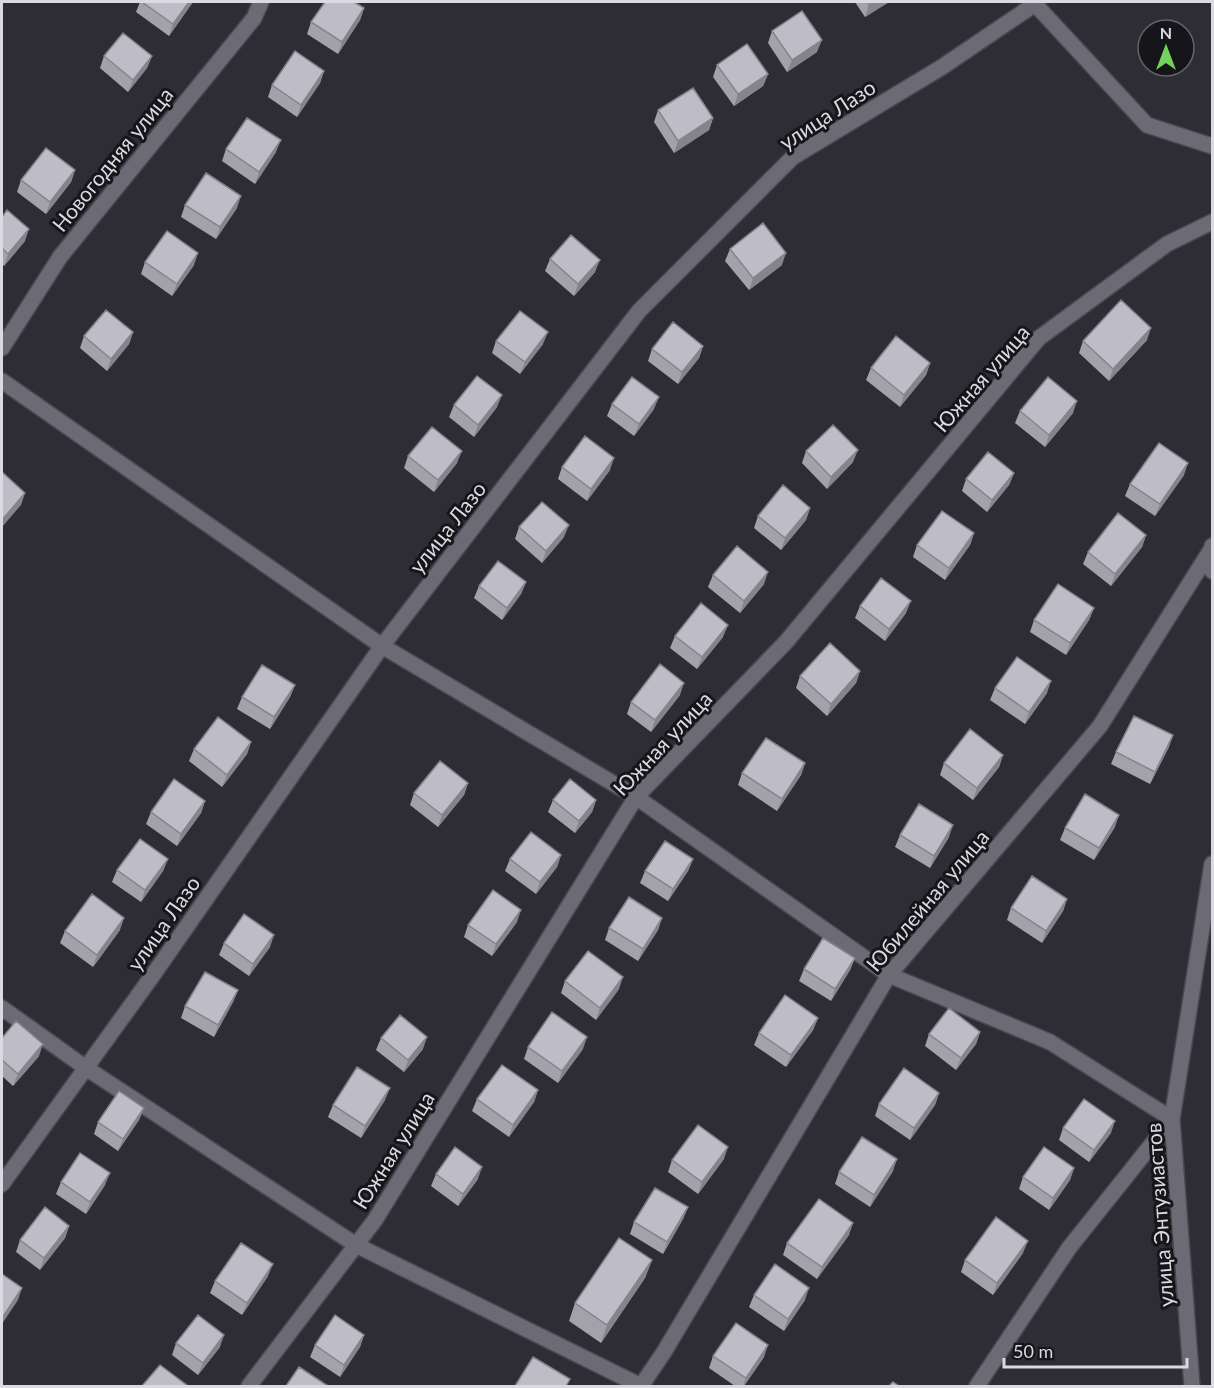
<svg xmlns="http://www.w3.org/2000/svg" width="1214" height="1388" font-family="Lato,sans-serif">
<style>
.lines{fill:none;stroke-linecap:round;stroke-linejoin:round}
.street-casing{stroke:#494850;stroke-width:18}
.street{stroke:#6c6b75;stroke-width:15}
.wall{fill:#a3a2ab}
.shaded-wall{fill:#84848b}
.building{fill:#bdbcc7;stroke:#84848b;stroke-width:1.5}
.labels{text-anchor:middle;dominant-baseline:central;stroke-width:6;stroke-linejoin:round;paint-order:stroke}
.street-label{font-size:21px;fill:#dbdae0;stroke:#16161a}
</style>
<rect width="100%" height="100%" fill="#2e2d35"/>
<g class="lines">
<defs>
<path id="street" d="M1033,2L1147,125L1212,146
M2,348L60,257L254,18L261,2
M2,381L382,646L636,797L889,975L1050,1042L1172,1119L1069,1248L977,1386
M1212,546V571
M2,1008L86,1068L356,1245L641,1386
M2,1184L153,975L382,646L639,311L793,157L942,67L1035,4
M249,1386L375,1220L636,797L786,642L1039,338L1167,244L1212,222
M641,1386L664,1352L889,975L1100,726L1212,548
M1192,1386L1172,1119L1212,864"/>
</defs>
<use href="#street" class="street-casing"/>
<use href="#street" class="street"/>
</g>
<path class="wall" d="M140,2H193L169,36L136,12Z
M855,2H889L865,17Z
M364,8L360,20L338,54L307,34L311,22Z
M772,31L817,52L787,72L768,43Z
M104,56H152L147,68L128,92L100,68Z
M717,65L768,74L763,86L734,106L713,77Z
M324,71L320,83L297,117L268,97L272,85Z
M658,110L713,118L709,130L674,153L654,122Z
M226,149L276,152L255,184L222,161Z
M75,170L71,182L46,214L17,192L21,180Z
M185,205L237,208L216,239L181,217Z
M2,217L25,241L4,266L2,264Z
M730,249L782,265L749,290L725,261Z
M550,259L595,272L574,296L545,271Z
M145,262L194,265L172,296L141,274Z
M133,332L129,344L107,371L80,348L84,336Z
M1147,340L1109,381L1079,353L1083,341Z
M496,341L543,344L520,374L492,353Z
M703,346L699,358L678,384L648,361L652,349Z
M930,363L926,375L900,407L866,380L871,368Z
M612,404L654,409L634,436L607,416Z
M454,405L497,407L474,437L449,417Z
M1020,411L1073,413L1045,447L1015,423Z
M806,451L853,462L827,489L802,463Z
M408,456L457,463L434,492L404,468Z
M562,467L610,470L587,501L558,479Z
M1014,473L1009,485L987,512L962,491L966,479Z
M1184,475L1155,516L1125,496L1130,484Z
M810,508L806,520L781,550L754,528L758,516Z
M519,527L564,537L542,563L515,539Z
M974,533L970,545L945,580L913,557L917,545Z
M1146,535L1142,547L1111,586L1083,564L1088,552Z
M713,575L764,584L740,613L708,587Z
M526,582L521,594L502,620L474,598L479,586Z
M860,606L906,613L885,641L855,618Z
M1094,608L1089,620L1066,655L1030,632L1034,620Z
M675,636L723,637L697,669L670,648Z
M860,671L856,683L827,716L796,688L800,676Z
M295,685L290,697L270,729L237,709L242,697Z
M995,688L1047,693L1025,724L990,700Z
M680,695L651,732L627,714L631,702Z
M251,742L247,754L222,787L189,761L194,749Z
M1169,747L1150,784L1111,764L1116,752Z
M1003,755L999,767L973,800L940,775L944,763Z
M805,763L801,775L777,811L738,785L742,773Z
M468,783L464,795L438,827L410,805L414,793Z
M553,800H596L592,812L575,833L548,812Z
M205,801L201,813L177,846L146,824L151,812Z
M1115,827L1094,860L1060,840L1065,828Z
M900,835L949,837L930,868L895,847Z
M561,855L557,867L536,894L505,871L510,859Z
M168,859L163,871L141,902L112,882L117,870Z
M693,859L688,871L668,901L640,883L645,871Z
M1067,899L1063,911L1042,943L1007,920L1011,908Z
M662,918L658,930L638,961L605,940L609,928Z
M517,922L492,956L464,937L468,925Z
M120,930L93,967L60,943L65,931Z
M224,943L270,947L249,976L219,955Z
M855,958L850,970L831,1001L799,981L804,969Z
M565,981L619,989L596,1020L561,993Z
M238,990L233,1002L214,1037L181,1018L185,1006Z
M818,1018L813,1030L786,1067L754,1045L759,1033Z
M980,1032L976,1044L956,1070L925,1046L929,1034Z
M2,1038L39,1056L13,1086L2,1076Z
M381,1038L423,1049L404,1072L376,1050Z
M528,1047L583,1049L558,1083L524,1059Z
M538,1090L534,1102L509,1137L472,1111L477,1099Z
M939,1093L935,1105L910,1140L875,1116L879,1104Z
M385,1100L361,1138L328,1117L333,1105Z
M144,1108L139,1120L118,1151L94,1134L98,1122Z
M1063,1128L1111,1133L1089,1162L1059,1140Z
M724,1159L698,1194L668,1172L672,1160Z
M1074,1168L1070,1180L1049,1210L1019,1189L1023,1177Z
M893,1171L870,1207L835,1184L839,1172Z
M436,1174L478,1179L458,1206L431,1186Z
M61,1182L105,1185L86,1214L56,1194Z
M688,1207L683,1219L663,1254L630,1234L634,1222Z
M69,1226L65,1238L40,1270L16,1252L20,1240Z
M849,1235L817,1279L783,1255L787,1243Z
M1023,1253L993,1295L961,1272L965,1260Z
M652,1260L645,1278L601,1343L569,1321L575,1303Z
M268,1276L242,1315L210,1293L215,1281Z
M754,1295L805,1300L784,1331L749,1307Z
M364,1335L360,1347L340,1377L310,1357L315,1345Z
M176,1343L220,1347L198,1375L172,1355Z
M713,1356L764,1357L744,1386H735L709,1368Z"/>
<path class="shaded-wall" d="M189,2H193L169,36L173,24Z
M875,2H889L865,17L869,5Z
M364,8L360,20L338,54L342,42Z
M822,40L817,52L787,72L792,60Z
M152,56L147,68L128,92L133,80Z
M324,71L320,83L297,117L301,105Z
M768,74L763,86L734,106L738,94Z
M713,118L709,130L674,153L678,141Z
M281,140L276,152L255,184L259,172Z
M75,170L71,182L46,214L50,202Z
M241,196L237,208L216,239L220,227Z
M29,229L25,241L4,266L8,254Z
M198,253L194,265L172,296L177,284Z
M786,253L782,265L749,290L753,278Z
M600,260L595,272L574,296L578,284Z
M1151,328L1147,340L1109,381L1113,369Z
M133,332L129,344L107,371L111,359Z
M548,332L543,344L520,374L525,362Z
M703,346L699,358L678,384L682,372Z
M930,363L926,375L900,407L904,395Z
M502,395L497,407L474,437L478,425Z
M659,397L654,409L634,436L639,424Z
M1077,401L1073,413L1045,447L1049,435Z
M858,450L853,462L827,489L831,477Z
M462,451L457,463L434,492L438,480Z
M614,458L610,470L587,501L591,489Z
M1188,463L1184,475L1155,516L1160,504Z
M1014,473L1009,485L987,512L992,500Z
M25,493L21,505L2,527V520Z
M810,508L806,520L781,550L785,538Z
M569,525L564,537L542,563L546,551Z
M974,533L970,545L945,580L949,568Z
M1146,535L1142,547L1111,586L1115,574Z
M768,572L764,584L740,613L744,601Z
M526,582L521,594L502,620L507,608Z
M911,601L906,613L885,641L889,629Z
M1094,608L1089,620L1066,655L1070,643Z
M728,625L723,637L697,669L702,657Z
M860,671L856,683L827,716L831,704Z
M1051,681L1047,693L1025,724L1029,712Z
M684,683L680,695L651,732L655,720Z
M295,685L290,697L270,729L274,717Z
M1173,735L1169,747L1150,784L1155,772Z
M251,742L247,754L222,787L227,775Z
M1003,755L999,767L973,800L977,788Z
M805,763L801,775L777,811L782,799Z
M468,783L464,795L438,827L442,815Z
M596,800L592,812L575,833L579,821Z
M205,801L201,813L177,846L181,834Z
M1119,815L1115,827L1094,860L1099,848Z
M953,825L949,837L930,868L934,856Z
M561,855L557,867L536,894L540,882Z
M168,859L163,871L141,902L145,890Z
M693,859L688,871L668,901L673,889Z
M1067,899L1063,911L1042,943L1046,931Z
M521,910L517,922L492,956L496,944Z
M124,918L120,930L93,967L97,955Z
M662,918L658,930L638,961L643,949Z
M274,935L270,947L249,976L253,964Z
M855,958L850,970L831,1001L835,989Z
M623,977L619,989L596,1020L600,1008Z
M238,990L233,1002L214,1037L218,1025Z
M818,1018L813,1030L786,1067L791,1055Z
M980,1032L976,1044L956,1070L961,1058Z
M427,1037L423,1049L404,1072L408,1060Z
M587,1037L583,1049L558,1083L562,1071Z
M43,1044L39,1056L13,1086L18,1074Z
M390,1088L385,1100L361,1138L365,1126Z
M538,1090L534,1102L509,1137L513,1125Z
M939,1093L935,1105L910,1140L914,1128Z
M144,1108L139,1120L118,1151L123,1139Z
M1115,1121L1111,1133L1089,1162L1094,1150Z
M728,1147L724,1159L698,1194L702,1182Z
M897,1159L893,1171L870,1207L874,1195Z
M482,1167L478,1179L458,1206L463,1194Z
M1074,1168L1070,1180L1049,1210L1053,1198Z
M110,1173L105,1185L86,1214L90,1202Z
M688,1207L683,1219L663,1254L667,1242Z
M853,1223L849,1235L817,1279L822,1267Z
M69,1226L65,1238L40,1270L44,1258Z
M1028,1241L1023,1253L993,1295L997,1283Z
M652,1260L645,1278L601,1343L607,1325Z
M273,1264L268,1276L242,1315L247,1303Z
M22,1288L18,1300L2,1324V1318Z
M809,1288L805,1300L784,1331L788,1319Z
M224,1335L220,1347L198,1375L203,1363Z
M364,1335L360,1347L340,1377L344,1365Z
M768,1345L764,1357L744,1386H743L746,1378Z"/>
<path class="building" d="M142,2H189L173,24Z
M325,2H354L364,8L342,42L311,22Z
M867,2H875L869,5Z
M802,11L822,40L792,60L772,31Z
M123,33L152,56L133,80L104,56Z
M747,44L768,74L738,94L717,65Z
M295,51L324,71L301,105L272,85Z
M693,88L713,118L678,141L658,110Z
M247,118L281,140L259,172L226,149Z
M46,148L75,170L50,202L21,180Z
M206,173L241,196L220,227L185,205Z
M7,210L29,229L8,254L2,248V217Z
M763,223L786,253L753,278L730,249Z
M167,231L198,253L177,284L145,262Z
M571,235L600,260L578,284L550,259Z
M1121,300L1151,328L1113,369L1083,341Z
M106,310L133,332L111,359L84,336Z
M520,311L548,332L525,362L496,341Z
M673,322L703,346L682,372L652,349Z
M896,336L930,363L904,395L871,368Z
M477,376L502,395L478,425L454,405Z
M632,377L659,397L639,424L612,404Z
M1048,377L1077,401L1049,435L1020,411Z
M833,425L858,450L831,477L806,451Z
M432,427L462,451L438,480L408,456Z
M585,436L614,458L591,489L562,467Z
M1159,443L1188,463L1160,504L1130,484Z
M988,452L1014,473L992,500L966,479Z
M2,472L25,493L2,520Z
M783,485L810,508L785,538L758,516Z
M542,502L569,525L546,551L519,527Z
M942,511L974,533L949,568L917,545Z
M1118,513L1146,535L1115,574L1088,552Z
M737,546L768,572L744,601L713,575Z
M498,561L526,582L507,608L479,586Z
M881,578L911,601L889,629L860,606Z
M1058,584L1094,608L1070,643L1034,620Z
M701,603L728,625L702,657L675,636Z
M830,643L860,671L831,704L800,676Z
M1017,657L1051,681L1029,712L995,688Z
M660,664L684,683L655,720L631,702Z
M262,665L295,685L274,717L242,697Z
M1134,716L1173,735L1155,772L1116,752Z
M218,717L251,742L227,775L194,749Z
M970,729L1003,755L977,788L944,763Z
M766,738L805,763L782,799L742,773Z
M440,761L468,783L442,815L414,793Z
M174,779L205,801L181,834L151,812Z
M570,779L596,800L579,821L553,800Z
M1085,794L1119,815L1099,848L1065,828Z
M919,804L953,825L934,856L900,835Z
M531,832L561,855L540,882L510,859Z
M140,839L168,859L145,890L117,870Z
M665,841L693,859L673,889L645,871Z
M1032,876L1067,899L1046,931L1011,908Z
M493,890L521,910L496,944L468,925Z
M92,894L124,918L97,955L65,931Z
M629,897L662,918L643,949L609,928Z
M244,914L274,935L253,964L224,943Z
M823,938L855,958L835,989L804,969Z
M588,951L623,977L600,1008L565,981Z
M205,972L238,990L218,1025L185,1006Z
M785,995L818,1018L791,1055L759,1033Z
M949,1008L980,1032L961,1058L929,1034Z
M552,1012L587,1037L562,1071L528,1047Z
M400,1015L427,1037L408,1060L381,1038Z
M16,1021L43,1044L18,1074L2,1060V1038Z
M502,1065L538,1090L513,1125L477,1099Z
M357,1067L390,1088L365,1126L333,1105Z
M904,1068L939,1093L914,1128L879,1104Z
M119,1091L144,1108L123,1139L98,1122Z
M1084,1099L1115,1121L1094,1150L1063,1128Z
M698,1125L728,1147L702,1182L672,1160Z
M862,1137L897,1159L874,1195L839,1172Z
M455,1147L482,1167L463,1194L436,1174Z
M1044,1147L1074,1168L1053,1198L1023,1177Z
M80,1153L110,1173L90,1202L61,1182Z
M655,1188L688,1207L667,1242L634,1222Z
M819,1199L853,1223L822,1267L787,1243Z
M45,1207L69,1226L44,1258L20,1240Z
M996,1217L1028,1241L997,1283L965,1260Z
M619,1238L652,1260L607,1325L575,1303Z
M241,1243L273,1264L247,1303L215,1281Z
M775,1264L809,1288L788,1319L754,1295Z
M2,1274L22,1288L2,1318Z
M198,1315L224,1335L203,1363L176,1343Z
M335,1315L364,1335L344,1365L315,1345Z
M736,1323L768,1345L746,1378L713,1356Z
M533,1357L570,1379L566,1386H515Z
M160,1365L188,1386H142Z
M299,1367L328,1386H286Z
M893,1382L899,1386H889Z"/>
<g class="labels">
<g class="street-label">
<text transform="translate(827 114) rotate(-33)">улица Лазо</text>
<text transform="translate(112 159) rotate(-51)">Новогодняя улица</text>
<text transform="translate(981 378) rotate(-49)">Южная улица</text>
<text transform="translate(447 527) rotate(-52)">улица Лазо</text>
<text transform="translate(662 743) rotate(-47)">Южная улица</text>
<text transform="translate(927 900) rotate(-50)">Юбилейная улица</text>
<text transform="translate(163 923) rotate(-55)">улица Лазо</text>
<text transform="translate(393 1150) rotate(-58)">Южная улица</text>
<text transform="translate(1159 1215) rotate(-94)">улица Энтузиастов</text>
</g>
</g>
<rect width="1214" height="1388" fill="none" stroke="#dbdae0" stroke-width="6"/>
<g transform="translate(1166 48)"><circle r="28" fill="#16161a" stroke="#656469" stroke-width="1.5"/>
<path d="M0-4.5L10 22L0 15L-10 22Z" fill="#71d25e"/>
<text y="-9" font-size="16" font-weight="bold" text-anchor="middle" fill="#dbdae0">N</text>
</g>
<path d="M1004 1358v9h183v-9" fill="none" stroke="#dbdae0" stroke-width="3"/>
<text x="1013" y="1358" font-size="18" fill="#dbdae0" stroke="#16161a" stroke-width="4.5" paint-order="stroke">50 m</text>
</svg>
